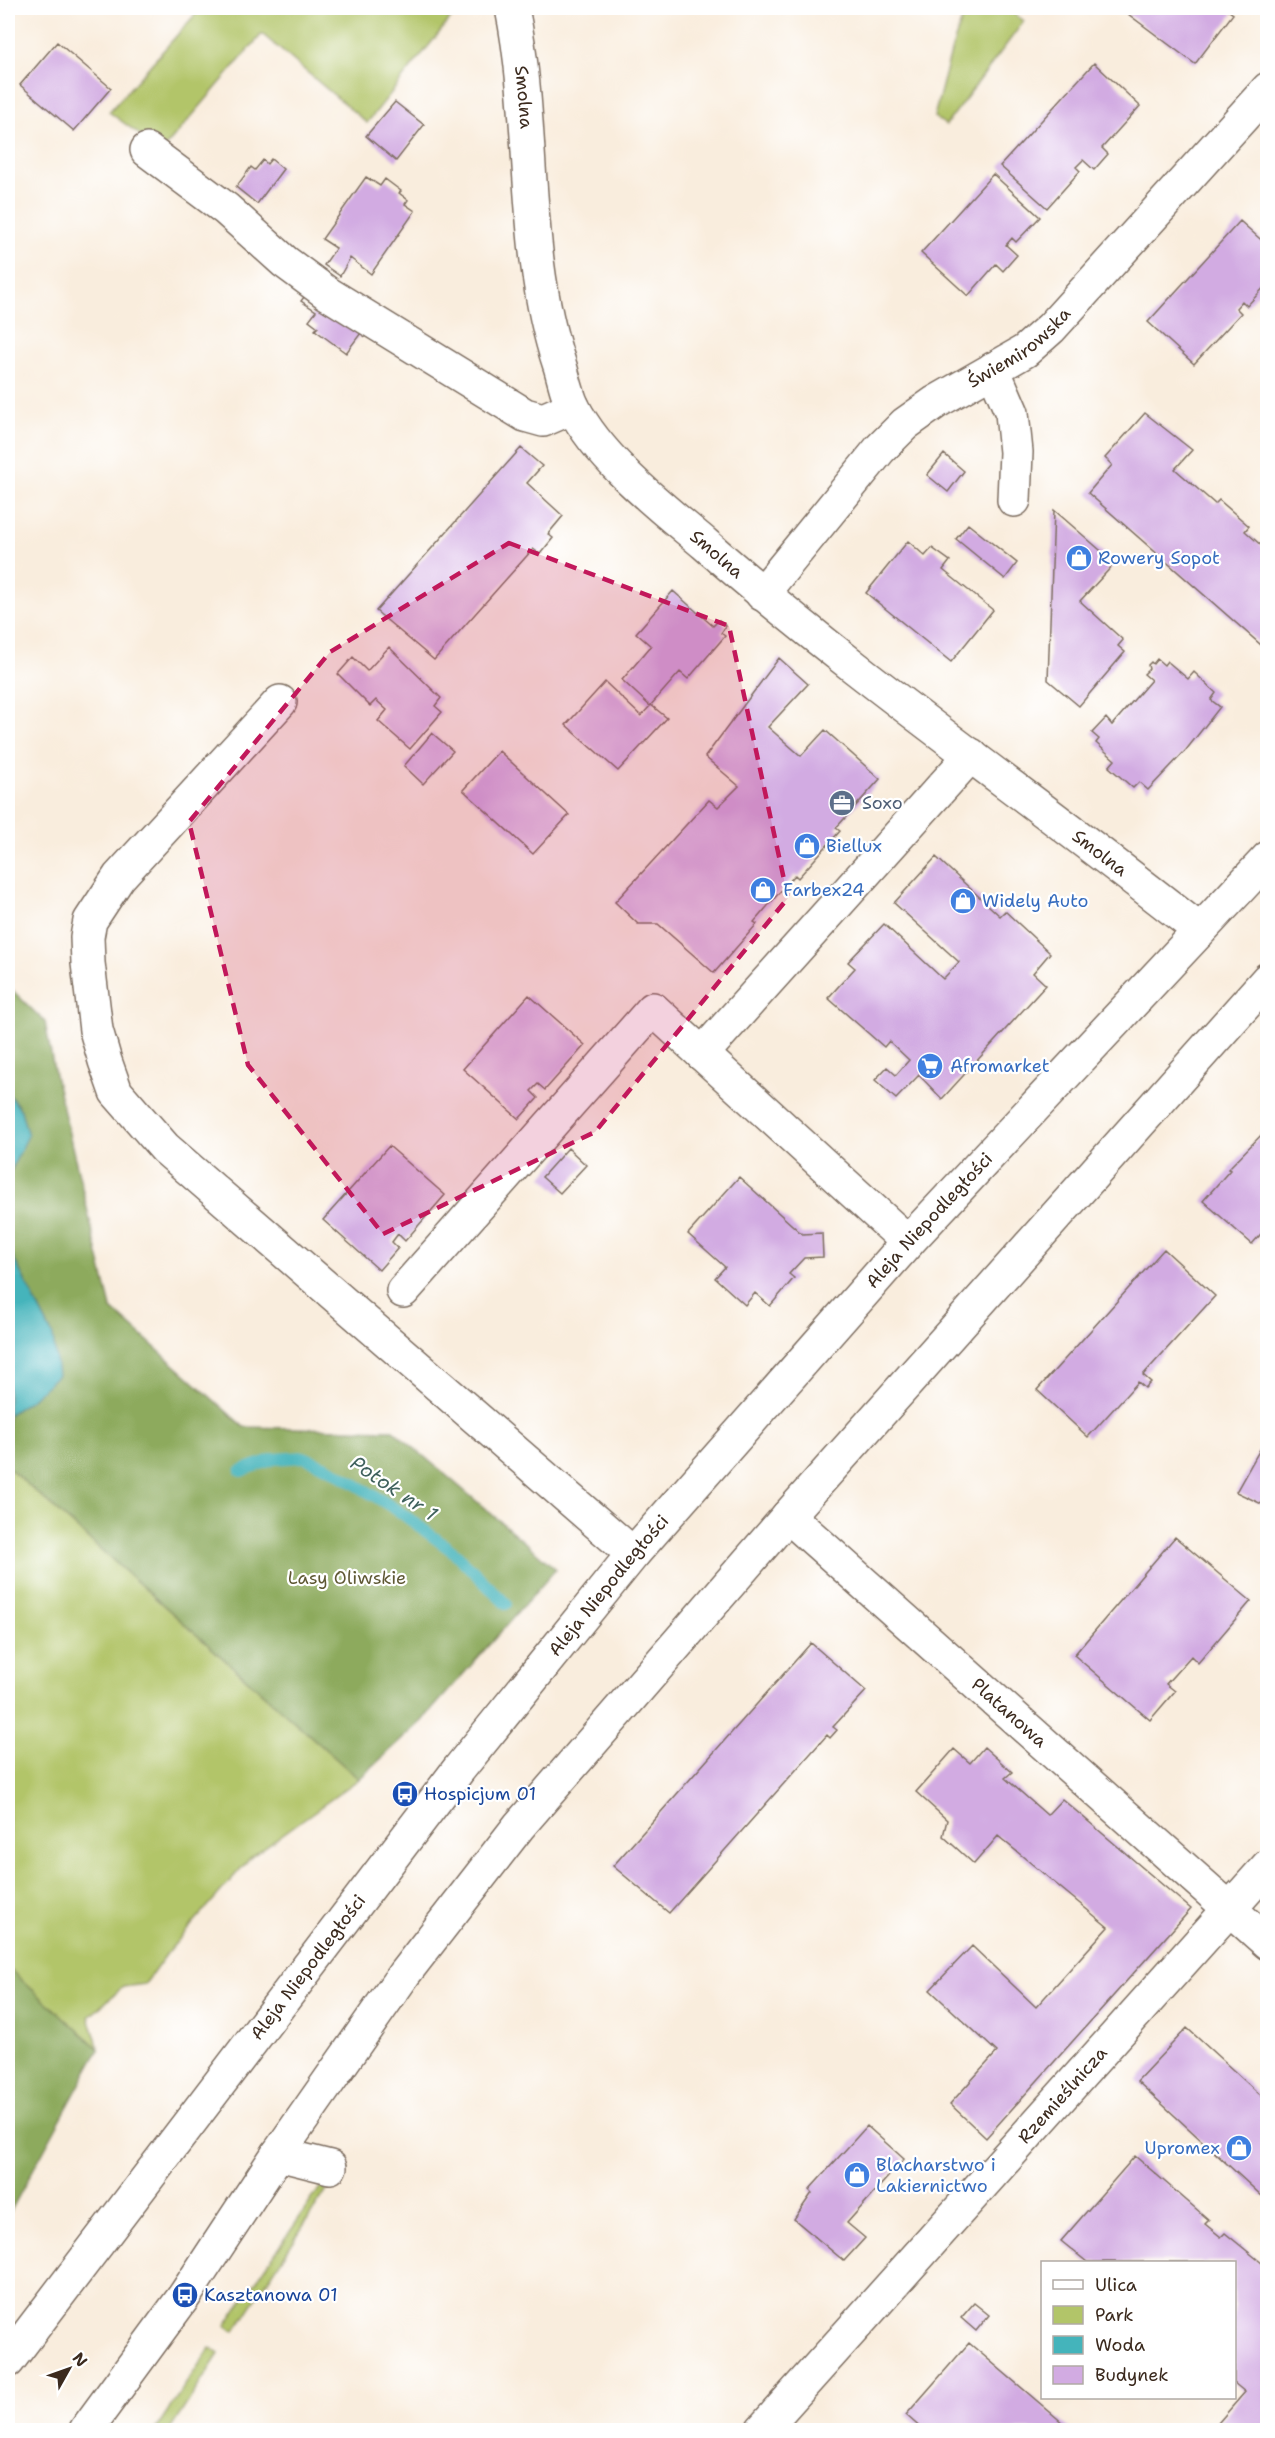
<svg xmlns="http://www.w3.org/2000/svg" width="1275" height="2438" font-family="'Shantell Sans',sans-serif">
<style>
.green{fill:#b2c569;stroke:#767844;stroke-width:1.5}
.forest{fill:#8daa5d;stroke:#646a3e;stroke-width:1.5}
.water{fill:#44b4bb;stroke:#406f6c;stroke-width:1.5}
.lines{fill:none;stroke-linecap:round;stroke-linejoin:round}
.stream{stroke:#44b4bb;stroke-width:12}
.building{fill:#d2abe2}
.minor-casing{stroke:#7e6e61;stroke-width:36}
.major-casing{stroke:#7e6e61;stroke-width:36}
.minor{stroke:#fff;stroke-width:33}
.major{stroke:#fff;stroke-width:33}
.marked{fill:#c2185b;fill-opacity:0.2;stroke:#c2185b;stroke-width:4.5;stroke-dasharray:12 8;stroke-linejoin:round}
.labels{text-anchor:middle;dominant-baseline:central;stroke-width:4.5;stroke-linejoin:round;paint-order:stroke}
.street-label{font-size:18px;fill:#3b2a1e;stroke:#fff}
.shop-label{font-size:18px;fill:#366cbe;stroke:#fff;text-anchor:start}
.service-label{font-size:18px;fill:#4e5e75;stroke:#fff;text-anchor:start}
.park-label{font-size:18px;fill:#5f5834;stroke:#fff}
.transit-label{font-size:18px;fill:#164399;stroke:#fff;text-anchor:start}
.water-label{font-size:20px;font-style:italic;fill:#3f615d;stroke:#fff}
</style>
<rect width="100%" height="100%" fill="#fff"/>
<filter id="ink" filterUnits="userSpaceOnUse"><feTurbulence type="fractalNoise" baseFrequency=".0167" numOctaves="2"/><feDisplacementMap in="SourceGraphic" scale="12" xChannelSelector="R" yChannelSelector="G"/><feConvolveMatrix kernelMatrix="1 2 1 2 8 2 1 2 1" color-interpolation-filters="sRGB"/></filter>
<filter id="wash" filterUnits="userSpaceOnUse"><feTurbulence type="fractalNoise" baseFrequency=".008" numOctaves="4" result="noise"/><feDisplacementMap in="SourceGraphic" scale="24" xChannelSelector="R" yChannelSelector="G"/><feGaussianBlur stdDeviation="1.35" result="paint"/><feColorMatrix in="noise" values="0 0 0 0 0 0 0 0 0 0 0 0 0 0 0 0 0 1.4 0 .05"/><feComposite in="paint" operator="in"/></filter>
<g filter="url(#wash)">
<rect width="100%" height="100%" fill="#f9eddd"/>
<path class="green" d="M201,8H459L367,123L262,34L162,151L109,112Z
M966,8H1006L1024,21L946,125L934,117L952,48Z
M8,1467L359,1779L251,1857L168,1952L145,1984L123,1987L89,2017L99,2049L8,1968Z
M321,2186L328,2188L235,2331L226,2325Z
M210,2348L219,2354L170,2430H155Z"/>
<path class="forest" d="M8,986L45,1022L55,1075L111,1308L244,1427L393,1430L556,1569L422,1721L359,1779L8,1467V1415L33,1398L53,1336L8,1247V1176L14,1166L21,1110L8,1093Z
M8,1968L99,2049L8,2216Z"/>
<path class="water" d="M8,1093L21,1110L28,1136L8,1176Z
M8,1247L53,1336L58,1375L33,1398L8,1415Z"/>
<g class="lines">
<path class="stream" d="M241,1471L274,1459L304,1457L333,1470L400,1512L455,1553L506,1604"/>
</g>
<g id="blocks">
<path class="building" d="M1120,8H1225L1233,14L1195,64Z
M57,42L111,88L74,131L20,85Z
M1094,63L1140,106L1102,148L1108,154L1094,170L1083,160L1076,167L1080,171L1047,208L1000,166Z
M395,102L424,125L396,161L366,136Z
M271,159L283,169L257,204L236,187L251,167L255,170L263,160L267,164Z
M993,174L1040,217L1016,242L1012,238L1006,245L1017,255L1003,271L996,264L968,296L921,253Z
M366,177L380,186L385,179L401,191L399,193L408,200L405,204L415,211L371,274L350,258L340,276L324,265L336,248L322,239Z
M1240,221L1268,246V283L1247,306L1242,301L1236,308L1241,313L1194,364L1148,322Z
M307,293L361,333L346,353L315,330L318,327L309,320L316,311L301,301Z
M1145,413L1192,450L1175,469L1215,504L1219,500L1249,526L1245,531L1263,547L1268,543V651L1088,493L1112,465L1105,458Z
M521,448L542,466L527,483L563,516L548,534L553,538L540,554L533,549L434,660L376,611Z
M944,454L964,471L948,492L927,475Z
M1054,510L1115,563L1080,601L1123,640L1118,646L1125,652L1079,706L1048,680Z
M968,524L1017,563L1005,579L956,539Z
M908,541L925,556L932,548L950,561L943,570L993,610L951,662L866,593Z
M673,591L713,626L719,620L726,626L721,633L725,636L688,679L680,672L650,706L622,680L651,646L636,633Z
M389,647L441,698L435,706L442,712L410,749L378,721L387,710L376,700L370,706L338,674L353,657L367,671Z
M779,658L808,684L768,727L801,756L825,730L880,779L836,828L840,831L798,878L795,875L785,886L754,922L757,924L714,973L658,924H638L615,902L709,800L718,807L739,786L705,757Z
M1157,659L1164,665L1167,661L1188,679L1194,672L1216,693L1211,700L1220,707L1186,750L1148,790L1139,782L1133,788L1109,767L1115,760L1096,743L1099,739L1092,733L1106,718L1112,725L1151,680L1144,674L1149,669L1148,665L1151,662L1153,664Z
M605,682L641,716L651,705L667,718L618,771L566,725Z
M432,733L453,751L423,784L404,766Z
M499,751L569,815L533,854L463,790Z
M936,857L1000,916L1005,911L1050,953L1033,973L1046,985L942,1099L919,1075L896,1099L875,1080L887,1067L896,1075L909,1060L889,1041L884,1047L828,998L855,968L848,962L884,924L943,979L959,962L894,903Z
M529,995L585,1045L545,1090L538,1084L531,1091L538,1098L519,1119L463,1069Z
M1268,1128V1226L1252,1244L1203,1201L1230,1170L1228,1169Z
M389,1146L445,1195L405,1241L398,1234L392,1242L398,1248L379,1270L323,1220Z
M568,1148L586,1165L560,1193L542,1177Z
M739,1177L802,1234L822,1233L823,1257L804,1258L789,1274L794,1278L770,1306L755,1293L745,1305L715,1278L725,1267L688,1234Z
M1164,1249L1215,1296L1143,1375L1151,1382L1145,1388L1138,1382L1088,1437L1037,1390Z
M1268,1435V1507L1236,1492Z
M1175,1537L1251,1601L1198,1663L1191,1656L1166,1684L1175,1691L1150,1720L1074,1655Z
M811,1643L866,1691L833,1727L837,1730L830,1738L827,1735L669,1913L613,1866Z
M984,1747L1012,1772L1005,1778L1047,1815L1062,1799L1191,1909L986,2138L950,2104L997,2052L930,1990L972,1946L1036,2007L1108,1927L998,1836L974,1864L943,1836L947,1820L916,1792L954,1749L970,1763Z
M1187,2028L1268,2102V2193L1263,2197L1137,2081Z
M867,2126L904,2159L847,2223L865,2238L844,2261L794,2219L812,2193L809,2190Z
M1135,2156L1209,2220L1205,2224L1221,2237L1225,2233L1268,2268V2430H1212L1245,2392L1234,2383V2262H1087L1061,2241Z
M974,2303L989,2315L976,2331L961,2318Z
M969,2343L1057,2418L1071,2430H923L906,2415Z"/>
</g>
</g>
<g filter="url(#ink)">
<use href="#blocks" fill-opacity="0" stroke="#7e6e61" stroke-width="1.5"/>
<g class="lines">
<defs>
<g id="minor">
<path id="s1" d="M512,8C536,126 521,250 560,366C564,379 567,395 573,407C600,460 660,506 705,544C862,682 1036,800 1199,930"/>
<path d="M147,150L226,209L285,262L327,293L525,415L543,420L573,407"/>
<path d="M993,369L1012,413L1016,452L1014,500"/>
<path id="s2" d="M762,594L880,449L905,424L936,402L1025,351L1051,328L1268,89"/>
<path d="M280,702L119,877L90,921L87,937L88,963L96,1030L105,1061L116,1092L165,1148L633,1554"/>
<path d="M702,1054L971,755"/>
<path d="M403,1291L653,1009L908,1242"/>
<path id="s3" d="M788,1516L1268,1943"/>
<path d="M278,2154L330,2167"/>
<path id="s4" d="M762,2430L1268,1866"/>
</g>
<g id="major">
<path id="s5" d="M8,2361L459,1769L633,1554L908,1242L1268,858"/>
<path d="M86,2430L185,2295L278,2154L404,1974L519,1826L788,1516L1268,979"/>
</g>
</defs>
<use href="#minor" class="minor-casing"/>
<use href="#major" class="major-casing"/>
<use href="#minor" class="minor"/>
<use href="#major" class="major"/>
</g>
</g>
<path class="marked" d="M509,543L729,626L788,898L595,1132L383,1234L248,1065L189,822L330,652Z"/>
<defs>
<symbol id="shop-disc" viewBox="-11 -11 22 22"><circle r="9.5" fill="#3f7fe0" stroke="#fff"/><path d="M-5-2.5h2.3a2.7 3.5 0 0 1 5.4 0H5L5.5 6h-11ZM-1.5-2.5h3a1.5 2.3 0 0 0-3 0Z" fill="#fff"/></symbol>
<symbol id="office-disc" viewBox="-11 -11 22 22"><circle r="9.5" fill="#5c6f8a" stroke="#fff"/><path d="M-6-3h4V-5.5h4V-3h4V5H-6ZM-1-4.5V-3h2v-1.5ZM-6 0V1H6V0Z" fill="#fff"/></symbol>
<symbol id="supermarket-disc" viewBox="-11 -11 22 22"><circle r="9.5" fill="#3f7fe0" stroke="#fff"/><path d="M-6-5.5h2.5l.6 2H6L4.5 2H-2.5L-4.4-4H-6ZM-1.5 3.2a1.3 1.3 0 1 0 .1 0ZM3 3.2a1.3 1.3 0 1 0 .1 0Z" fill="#fff"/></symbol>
<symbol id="bus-disc" viewBox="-11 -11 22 22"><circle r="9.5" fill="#1a4fb4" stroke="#fff"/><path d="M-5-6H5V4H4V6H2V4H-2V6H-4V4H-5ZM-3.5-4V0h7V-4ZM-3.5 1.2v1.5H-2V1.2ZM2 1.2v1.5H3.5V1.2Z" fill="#fff"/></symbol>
</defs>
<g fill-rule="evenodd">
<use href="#shop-disc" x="1064" y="543" width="30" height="30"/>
<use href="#office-disc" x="827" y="788" width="30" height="30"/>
<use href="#shop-disc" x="792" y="831" width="30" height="30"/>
<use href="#shop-disc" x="748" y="875" width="30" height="30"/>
<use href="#shop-disc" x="948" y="886" width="30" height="30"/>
<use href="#supermarket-disc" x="915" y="1051" width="30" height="30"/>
<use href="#bus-disc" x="390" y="1779" width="30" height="30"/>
<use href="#shop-disc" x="1224" y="2133" width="30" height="30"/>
<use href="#shop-disc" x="842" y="2160" width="30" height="30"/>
<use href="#bus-disc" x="170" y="2280" width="30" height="30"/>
</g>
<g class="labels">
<g class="street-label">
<text stroke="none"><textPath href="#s1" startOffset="90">Smolna</textPath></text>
<text stroke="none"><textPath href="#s2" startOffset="360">Świemirowska</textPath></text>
<text stroke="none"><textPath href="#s1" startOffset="612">Smolna</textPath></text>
<text stroke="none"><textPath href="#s1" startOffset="1098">Smolna</textPath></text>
<text stroke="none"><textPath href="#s5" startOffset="1467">Aleja Niepodległości</textPath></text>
<text stroke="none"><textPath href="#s5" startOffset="981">Aleja Niepodległości</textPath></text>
<text stroke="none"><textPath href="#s3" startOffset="296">Platanowa</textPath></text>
<text stroke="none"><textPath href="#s5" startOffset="495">Aleja Niepodległości</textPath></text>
<text stroke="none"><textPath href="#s4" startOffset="450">Rzemieślnicza</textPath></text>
</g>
<g class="shop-label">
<text x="1098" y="558">Rowery Sopot</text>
<text x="826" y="846">Biellux</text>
<text x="783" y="890">Farbex24</text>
<text x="982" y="901">Widely Auto</text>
<text x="950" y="1066">Afromarket</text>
<text x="1220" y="2148" text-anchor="end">Upromex</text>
<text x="876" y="2165">Blacharstwo i<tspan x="876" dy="21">Lakiernictwo</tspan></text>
</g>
<g class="service-label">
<text x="862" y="803">Soxo</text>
</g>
<g class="park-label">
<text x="347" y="1578">Lasy Oliwskie</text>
</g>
<g class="transit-label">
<text x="424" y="1794">Hospicjum 01</text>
<text x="204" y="2295">Kasztanowa 01</text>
</g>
<g class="water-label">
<text transform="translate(394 1488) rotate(34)">Potok nr 1</text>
</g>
</g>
<rect width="1275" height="2438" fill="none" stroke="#fff" stroke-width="30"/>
<rect x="1041" y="2261" width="195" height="138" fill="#ffffff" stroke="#b1aaa5" stroke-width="1.5"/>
<rect x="1053" y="2280" width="30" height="9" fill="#ffffff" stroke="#b1aaa5" stroke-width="1.5"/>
<text x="1095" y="2291" font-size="18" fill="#3b2a1e">Ulica</text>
<rect x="1053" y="2306" width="30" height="18" fill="#b2c569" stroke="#b1aaa5" stroke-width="1.5"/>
<text x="1095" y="2321" font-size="18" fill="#3b2a1e">Park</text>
<rect x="1053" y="2336" width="30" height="18" fill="#44b4bb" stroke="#b1aaa5" stroke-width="1.5"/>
<text x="1095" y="2351" font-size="18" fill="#3b2a1e">Woda</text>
<rect x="1053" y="2366" width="30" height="18" fill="#d2abe2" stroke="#b1aaa5" stroke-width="1.5"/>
<text x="1095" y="2381" font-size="18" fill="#3b2a1e">Budynek</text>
<g transform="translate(69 2369) rotate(50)" stroke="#ffffff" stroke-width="4.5" paint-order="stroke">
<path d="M0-4.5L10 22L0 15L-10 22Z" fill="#3b2a1e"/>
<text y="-9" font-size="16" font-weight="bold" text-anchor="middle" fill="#3b2a1e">N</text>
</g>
</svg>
